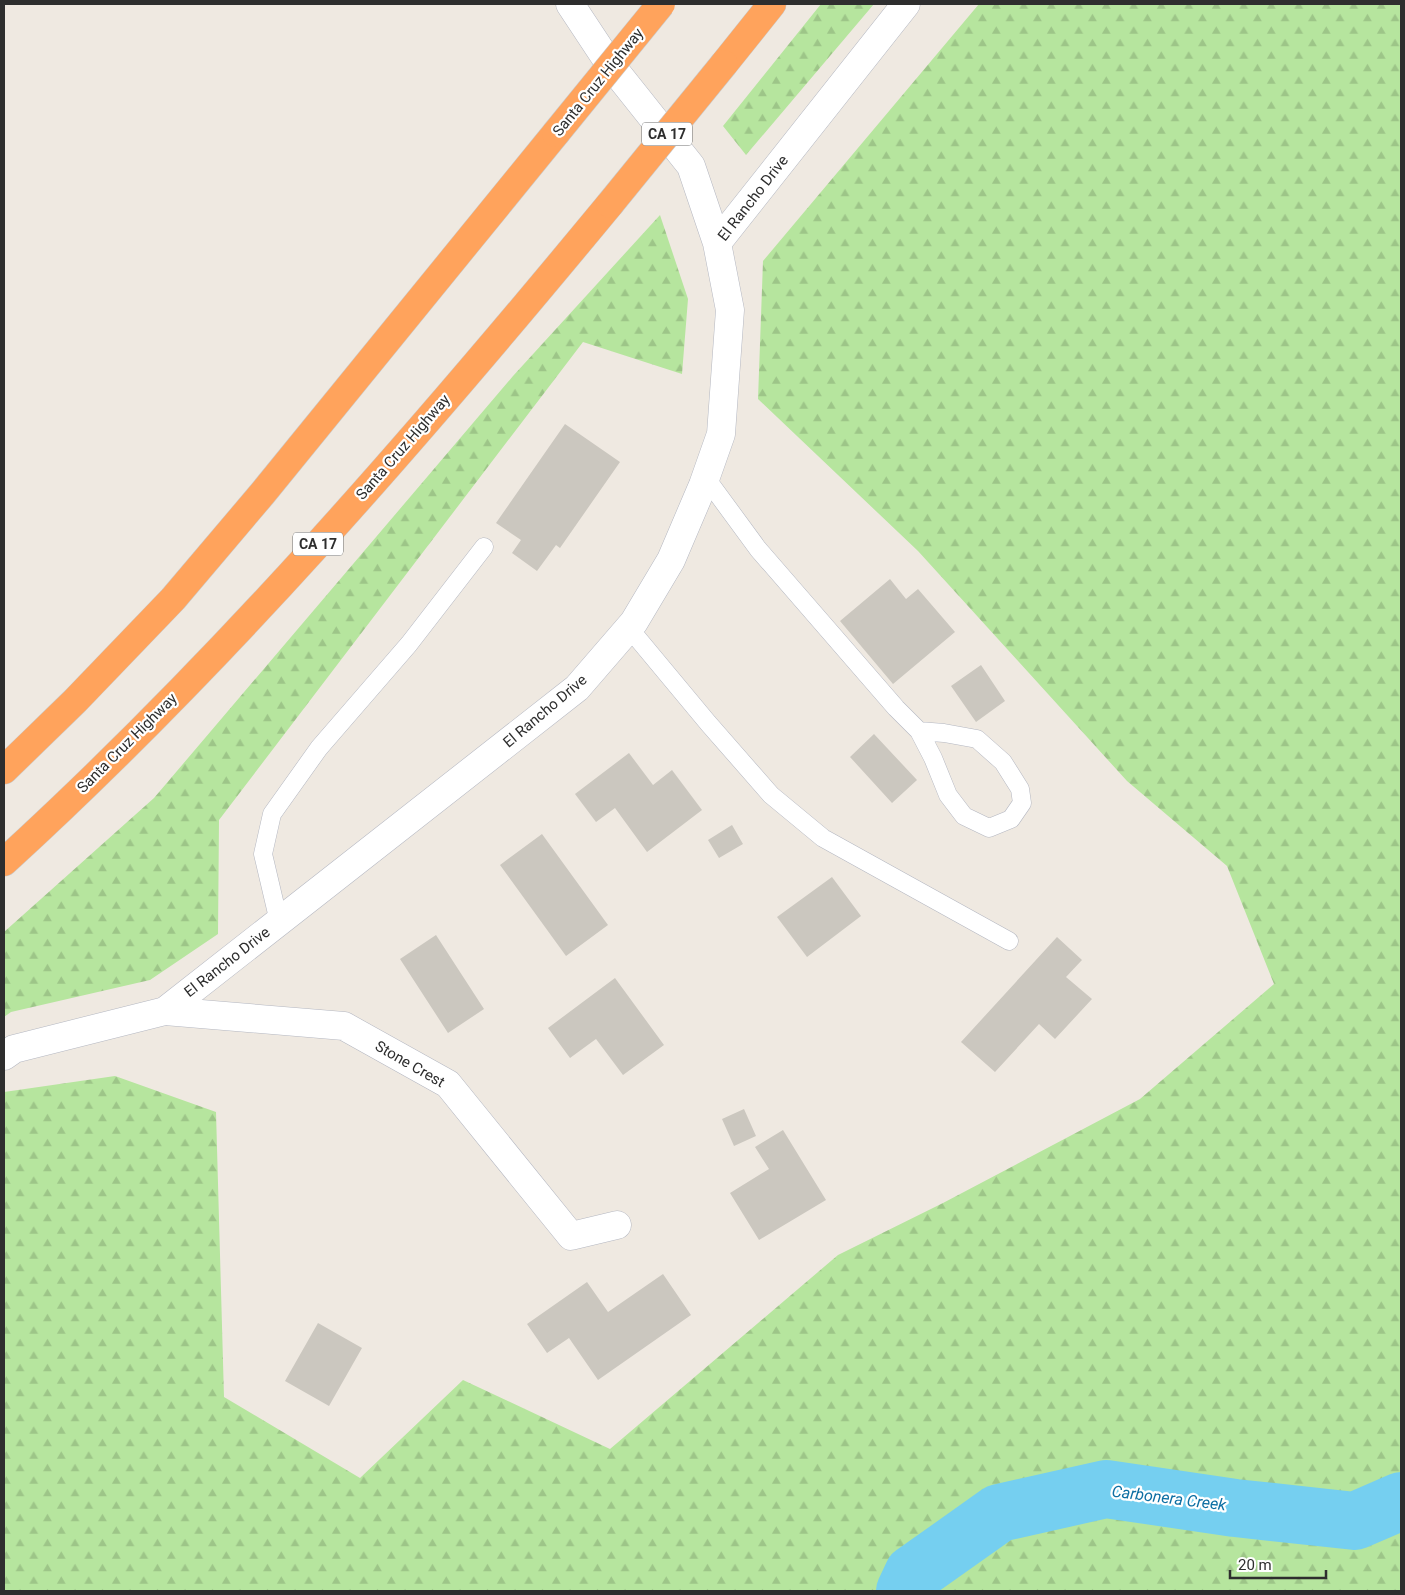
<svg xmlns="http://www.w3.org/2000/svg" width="1405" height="1595" font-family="Roboto,sans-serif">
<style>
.forest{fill:url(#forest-firs)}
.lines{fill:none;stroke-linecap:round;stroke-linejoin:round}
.river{stroke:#75cff0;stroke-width:58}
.building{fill:#cbc7bf}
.lane-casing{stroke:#b4b7c1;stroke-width:19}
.street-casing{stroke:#b4b7c1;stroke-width:29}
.secondary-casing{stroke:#b4b7c1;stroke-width:29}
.highway-casing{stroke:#c9c9c9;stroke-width:29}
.lane{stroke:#fff;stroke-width:18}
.street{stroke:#fff;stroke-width:28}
.secondary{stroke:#fff;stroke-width:28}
.highway{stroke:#ffa35c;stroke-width:28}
.highway-bridge-casing{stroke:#c9c9c9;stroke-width:29;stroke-linecap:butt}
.highway-bridge{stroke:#ffa35c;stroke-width:28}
.labels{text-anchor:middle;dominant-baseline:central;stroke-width:4.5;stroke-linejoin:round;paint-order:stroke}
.shield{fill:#fff;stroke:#6d6d6d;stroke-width:1}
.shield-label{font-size:14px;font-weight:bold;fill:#2e2e2e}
.street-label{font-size:15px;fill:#2e2e2e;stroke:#fff}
.water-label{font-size:16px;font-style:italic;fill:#0d6fa3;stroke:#fff}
</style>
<defs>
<pattern id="forest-firs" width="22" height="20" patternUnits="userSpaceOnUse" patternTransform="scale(1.25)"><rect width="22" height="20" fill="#b6e59e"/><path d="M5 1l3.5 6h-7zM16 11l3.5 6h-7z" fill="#9dc588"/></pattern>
</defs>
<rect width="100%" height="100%" fill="#efe9e1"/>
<path class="forest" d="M821,4H874L746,155L723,126Z
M979,4H1401V1591H4V1092L115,1076L216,1112L224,1397L360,1478L463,1380L610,1449L838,1255L943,1203L1140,1099L1274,984L1227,866L1127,781L918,551L758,399L763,261Z
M660,215L688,299L682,374L583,342L219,820L218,934L150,980L11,1012L4,1017V932L154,798L513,376Z"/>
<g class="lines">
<path class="river" d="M905,1591L913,1574L999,1513L1106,1489L1235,1508L1355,1521L1401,1501"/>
</g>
<path class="building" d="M565,424L620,462L560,548L556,545L537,571L512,553L521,540L496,523Z
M890,579L906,599L918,589L955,632L893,684L840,621Z
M981,665L1005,701L976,722L951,686Z
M874,734L917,780L892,803L850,757Z
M629,753L653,785L672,770L702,810L647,852L615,808L596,822L575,794Z
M732,825L743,844L719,858L708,840Z
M542,834L608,925L566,956L500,865Z
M832,877L861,916L807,957L777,917Z
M436,935L484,1009L448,1033L400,959Z
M1057,937L1082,960L1066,977L1092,999L1055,1039L1039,1024L995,1072L961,1042Z
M615,978L664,1045L623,1075L596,1039L570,1058L548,1028Z
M744,1109L756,1136L734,1146L722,1119Z
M783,1130L826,1200L759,1240L730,1193L769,1169L755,1147Z
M663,1274L691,1315L598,1380L569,1338L547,1353L527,1324L587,1282L608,1312Z
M318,1323L362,1348L329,1406L285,1381Z"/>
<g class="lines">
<defs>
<path id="lane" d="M706,478L758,549L896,708L919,731L944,733L977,739L1003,762L1020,789L1022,803L1011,819L989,828L964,816L948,795L933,758L919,731
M629,628L708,723L771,795L823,838L1009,941
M279,922L263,854L272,814L319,748L409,644L484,547"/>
<path id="street" d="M165,1011L344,1026L448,1084L571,1236L617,1225"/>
<path id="secondary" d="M717,243L906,4
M4,1056L14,1049L165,1011L577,688L634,622L671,560L703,485L721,434L730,310L717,243L691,166L609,63L570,4"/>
<path id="highway" d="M724,64L772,4
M4,770L75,701L173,599L262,494L556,133
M4,862C224,661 420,434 610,204"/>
</defs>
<use href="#lane" class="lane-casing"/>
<use href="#street" class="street-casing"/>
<use href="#secondary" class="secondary-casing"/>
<use href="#highway" class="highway-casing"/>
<use href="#lane" class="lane"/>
<use href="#street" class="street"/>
<use href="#secondary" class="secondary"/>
<use href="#highway" class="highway"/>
<defs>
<path id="highway-bridge" d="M556,133L661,4
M610,204L724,64"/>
</defs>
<use href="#highway-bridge" class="highway-bridge-casing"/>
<use href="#highway-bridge" class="highway-bridge"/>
</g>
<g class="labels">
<g class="shield">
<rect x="642" y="122.5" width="50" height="23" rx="4"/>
<rect x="293" y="532.5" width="50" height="23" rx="4"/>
</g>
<g class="shield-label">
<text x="667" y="134">CA 17</text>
<text x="318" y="544">CA 17</text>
</g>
<g class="street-label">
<text transform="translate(598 82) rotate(-51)">Santa Cruz Highway</text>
<text transform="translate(753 198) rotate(-52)">El Rancho Drive</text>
<text transform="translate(403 447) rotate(-49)">Santa Cruz Highway</text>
<text transform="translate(545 711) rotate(-40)">El Rancho Drive</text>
<text transform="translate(127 743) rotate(-45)">Santa Cruz Highway</text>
<text transform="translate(227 962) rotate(-38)">El Rancho Drive</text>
<text transform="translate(410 1064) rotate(30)">Stone Crest</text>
</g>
<g class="water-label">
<text transform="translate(1169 1498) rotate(7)">Carbonera Creek</text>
</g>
</g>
<rect width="1405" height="1595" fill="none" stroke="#2e2e2e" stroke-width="10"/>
<path d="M1230 1570v8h96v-8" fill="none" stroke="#2e2e2e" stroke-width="2.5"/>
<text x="1238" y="1570" font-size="15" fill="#2e2e2e" stroke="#ffffff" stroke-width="4" paint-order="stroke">20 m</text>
</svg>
